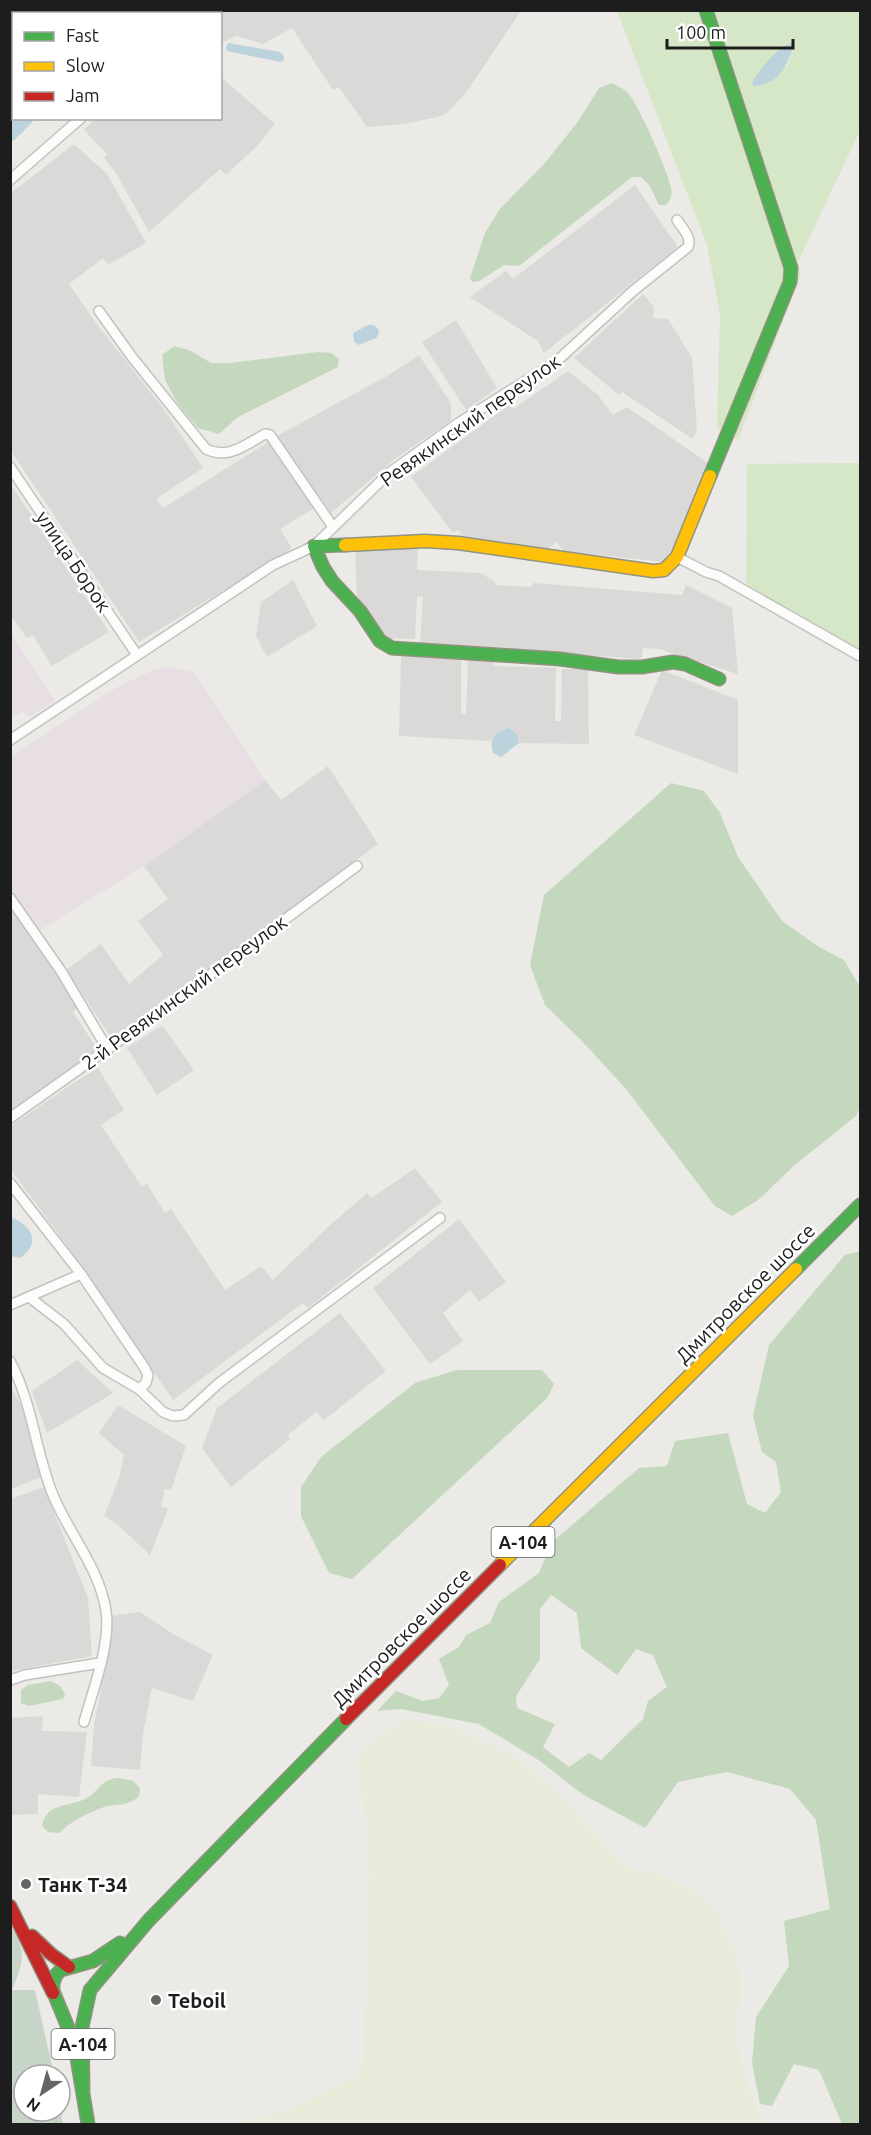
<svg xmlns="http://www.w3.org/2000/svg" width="871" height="2135" font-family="Ubuntu,sans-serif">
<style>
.residential{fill:#dad9d7}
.industrial{fill:#e8dfe4}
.farmland{fill:#e8ebda}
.grass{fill:#d5e7c7;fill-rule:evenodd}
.forest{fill:#c4d8bd;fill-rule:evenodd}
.cemetery{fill:#c6d5c7}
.water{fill:#bcd2dc}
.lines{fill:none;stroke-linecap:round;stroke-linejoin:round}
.river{stroke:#bcd2dc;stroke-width:15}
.street-casing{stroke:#c2c2c0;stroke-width:12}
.fast-casing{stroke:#909380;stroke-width:15}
.slow-casing{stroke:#909380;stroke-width:15}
.jam-casing{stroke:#909380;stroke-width:15}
.street{stroke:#fcfcfb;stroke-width:9}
.fast{stroke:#4caf50;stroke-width:12}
.slow{stroke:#ffc107;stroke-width:12}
.jam{stroke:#c62828;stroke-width:12}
.poi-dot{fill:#656563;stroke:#fff;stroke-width:2}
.labels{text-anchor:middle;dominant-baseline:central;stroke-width:5;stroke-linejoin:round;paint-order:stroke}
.shield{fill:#fff;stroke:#616161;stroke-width:1.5}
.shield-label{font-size:18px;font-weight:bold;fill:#1d1d1d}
.street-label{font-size:20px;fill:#1d1d1d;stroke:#fff}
.poi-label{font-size:20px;font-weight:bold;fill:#1d1d1d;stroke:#fff;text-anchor:start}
</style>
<rect width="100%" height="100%" fill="#ebeae6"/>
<path class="residential" d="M217,11V10L521,11L465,94L447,113L438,117L404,124L367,127L339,87L333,90L292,28L263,44L237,36L221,43L220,14L213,13Z
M221,77L275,124L256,147L226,175L220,169L149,232L116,173L104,158L107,154L84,130L95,119L220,118Z
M74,144L107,174L146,243L108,265L103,258L69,284L96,323L166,412L203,468L156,499L163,508L270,441L314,508L280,529L292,548L139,642L11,451V193Z
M635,185L678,247L544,353L538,341L470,297L506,271L513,279Z
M643,294L654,307L653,318L668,319L692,358L697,430L693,439L622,392L619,395L574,358Z
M456,320L497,388L466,410L422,342Z
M419,355L451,403V421L396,458L331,513L277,436L387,376Z
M568,371L598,395L613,415L627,407L711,465L700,487L693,492L698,497L673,552L664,562L563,551L557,542L548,549L463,538L458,530L453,533L411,477L509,405L513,409Z
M11,485L109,632L52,666L33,635L27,638L11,616Z
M418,546L417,570L480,573L494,581L496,585L532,587L533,583L682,595L686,585L732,608L738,674L659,649L643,648L641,659L420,643L423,597L417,596L415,639L383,638L382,631L357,599L355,550Z
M293,580L317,626L267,657L256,636L261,602Z
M401,656L461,658V714H466L468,659L494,660L493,666L556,668L555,721H561L562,669H588L589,744L519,743V738L513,730L509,728L502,729L491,741L399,736Z
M662,670L738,700V774L634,735Z
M328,766L378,844L113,1040L66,970L101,944L129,984L163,955L138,921L168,899L144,866L265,780L281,800Z
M10,905L78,1007L73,1012L99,1051L11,1112Z
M162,1025L194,1070L157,1095L127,1048Z
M98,1068L124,1110L101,1125L142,1187L147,1184L165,1213L171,1209L225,1290L261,1266L273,1280L329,1226L367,1193L372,1198L415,1168L442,1202L308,1308L303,1303L173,1400L66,1244L11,1170V1126L72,1084Z
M459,1219L506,1282L479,1302L470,1290L443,1313L463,1341L430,1364L373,1288Z
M340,1313L386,1371L324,1420L316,1412L288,1435L290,1439L231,1487L202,1448L217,1408Z
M77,1360L113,1393L47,1433L32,1391Z
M10,1386L25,1412L41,1477L11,1489Z
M118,1405L186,1446L171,1490L165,1489L161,1506L168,1509L150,1555L117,1524L104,1516L119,1478L124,1455L99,1433Z
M44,1487L88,1598L92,1656L11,1671V1499Z
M140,1612L173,1634L213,1655L193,1701L152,1688L143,1733L140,1770L91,1766L94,1725L111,1637L112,1616Z
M43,1716L42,1731L87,1732L79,1797L38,1794V1814L11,1815V1718Z"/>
<path class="industrial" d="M10,632L55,701L29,717L22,712L11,718Z
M168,667L194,672L265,780L144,866L39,931L11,890V756L119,686L151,671Z"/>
<path class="farmland" d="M407,1720L423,1721L459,1730L512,1755L554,1789L614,1855L630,1868L664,1876L691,1890L714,1907L735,1950L742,1991L736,2017L737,2043L747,2084L762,2124H226L284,2112L353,2078L359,2072L364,2060L370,1872L367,1825L357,1763L366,1746L387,1730Z"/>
<path class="grass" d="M617,11H860V130L798,262L801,274L738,440L717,427L720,314L707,245ZM791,44L794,48L786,67L756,75L784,45Z
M860,463V661L746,594L747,464Z"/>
<path class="forest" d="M80,11V10L129,11L125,13H76Z
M13,56V110L11,113V57Z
M612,83C617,86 625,89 628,93C639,105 668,172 671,188C673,195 670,200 666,205H659L649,185L641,177H632L519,266L504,265L479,281L472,282L470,278L485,233L499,210L544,164L577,123L599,88Z
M174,346L189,350L211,363H231L318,352L331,353L339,359L338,367L238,417L219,434L198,428L178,404L165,380L162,355Z
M671,783L704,791L720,813L738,857L782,921L819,947L844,960L860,987V1107L856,1116L796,1164L758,1200L732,1216L715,1206L626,1089L582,1041L545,1005L530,965L544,895Z
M860,1251V2124H842L819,2070L794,2064L772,2106L760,2104L752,2063L756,2017L789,1966L784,1921L830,1909L816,1820L790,1789L727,1772L678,1782L645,1828L582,1794L540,1761L479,1724L401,1709L377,1711L396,1691L423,1701L439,1698L449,1685L439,1659L459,1647L466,1635L490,1623L499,1602L539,1573L552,1542L639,1468L667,1466L675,1441L728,1433L747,1504L765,1513L781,1492L776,1462L762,1452L753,1415L769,1345L845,1255ZM551,1595L577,1613L581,1648L617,1675L636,1649L653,1655L667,1687L648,1701L643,1719L601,1760L589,1753L569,1767L543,1747L555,1724L517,1708L516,1696L540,1659V1609Z
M457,1370H542L554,1384L547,1398L352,1579L329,1573L301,1516V1487L321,1457L415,1383Z
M51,1681L60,1686L65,1694L63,1699L29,1706L21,1703V1690L28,1685Z
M118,1778L133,1781L140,1788L139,1796C127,1807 118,1803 104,1807C89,1812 70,1822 59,1833L48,1832L42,1826C47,1801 69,1808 87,1798C100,1790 100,1780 118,1778Z"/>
<path class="cemetery" d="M10,1926C28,1952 23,1963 12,1990H35L54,2075H24V2111H60V2108L63,2124H11Z"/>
<path class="water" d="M228,43L280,52L284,56V60L280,62L227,51L226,48Z
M791,43L794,47C784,69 780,83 754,86L752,83C758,71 778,46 791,43Z
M368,325H374L378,329L379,334L376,338L359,345L354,342L353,333Z
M509,728C515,731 519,736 519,743L501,757L493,753C489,740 495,731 509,728Z
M10,1217C32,1225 42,1243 20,1258L11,1256Z"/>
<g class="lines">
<path class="river" d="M139,14L142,10
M10,134L26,118"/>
<defs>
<path id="street" d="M202,14L206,10
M10,180L81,118
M99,311L132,357L206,449C228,460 245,445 265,434L270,435L333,527
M10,467L137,655
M677,557L706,572L719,576L860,656
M10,740L273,565L314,546L389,473L460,422L557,361L633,291L688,247C692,237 682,228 677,220
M10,898L61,971L108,1050
M10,1118L168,1006L357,866
M10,1183L81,1274L144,1367L148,1375L146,1383L139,1389
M29,1297L64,1324L103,1368L139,1389L163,1412L173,1416L184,1415L219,1383L440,1218
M10,1305L81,1274
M10,1361C33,1404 35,1451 53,1495C69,1534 100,1569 106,1611C111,1643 93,1690 84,1722
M10,1680L25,1675L100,1663"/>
<path id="fast" d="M706,10L791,268L790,282L710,476
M345,545L314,546L323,567L332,581L360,611L380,641L392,648L560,659L618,667H642L673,662L685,664L719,679
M796,1269L860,1205
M83,2091L82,2027L90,1990L149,1920L346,1719
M88,2124L77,2058L67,2025L53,1991V1983L56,1975L61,1970L93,1961L120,1943"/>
<path id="slow" d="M345,545L425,541L458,543L653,571L664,570L677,557L710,476
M500,1565L796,1269"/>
<path id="jam" d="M346,1719L500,1565
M10,1906L53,1993
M32,1936L51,1954L69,1967"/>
</defs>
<use href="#street" class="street-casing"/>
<use href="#fast" class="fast-casing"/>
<use href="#slow" class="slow-casing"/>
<use href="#jam" class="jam-casing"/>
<use href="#street" class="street"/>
<use href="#fast" class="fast"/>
<use href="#slow" class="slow"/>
<use href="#jam" class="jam"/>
</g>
<g class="poi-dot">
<circle cx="26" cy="1884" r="6"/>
<circle cx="156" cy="2000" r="6"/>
</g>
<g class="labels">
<g class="shield">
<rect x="491.5" y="1527" width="63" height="30" rx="4.5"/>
<rect x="51.5" y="2029" width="63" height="30" rx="4.5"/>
</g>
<g class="shield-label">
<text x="523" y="1542">А-104</text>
<text x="83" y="2044">А-104</text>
</g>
<g class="street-label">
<text transform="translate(470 420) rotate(-35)">Ревякинский переулок</text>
<text transform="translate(74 561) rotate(56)">улица Борок</text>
<text transform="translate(184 992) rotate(-36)">2-й Ревякинский переулок</text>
<text transform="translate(745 1293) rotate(-45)">Дмитровское шоссе</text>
<text transform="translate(401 1637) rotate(-45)">Дмитровское шоссе</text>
</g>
<g class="poi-label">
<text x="38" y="1884">Танк Т-34</text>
<text x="168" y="2000">Teboil</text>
</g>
</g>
<rect width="871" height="2135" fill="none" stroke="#1d1d1d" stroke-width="24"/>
<rect x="12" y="12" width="210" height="108" fill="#ffffff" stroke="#a5a5a5" stroke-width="1.5"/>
<rect x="24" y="32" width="30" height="9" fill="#4caf50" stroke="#a5a5a5" stroke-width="1.5"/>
<text x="66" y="42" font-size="18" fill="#1d1d1d">Fast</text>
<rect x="24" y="62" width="30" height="9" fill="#ffc107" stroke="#a5a5a5" stroke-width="1.5"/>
<text x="66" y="72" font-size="18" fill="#1d1d1d">Slow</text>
<rect x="24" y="92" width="30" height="9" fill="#c62828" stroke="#a5a5a5" stroke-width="1.5"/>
<text x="66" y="102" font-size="18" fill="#1d1d1d">Jam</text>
<g transform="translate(42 2093) rotate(216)"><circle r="28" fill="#ffffff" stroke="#a5a5a5" stroke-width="1.5"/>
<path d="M0-4.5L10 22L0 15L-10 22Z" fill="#656563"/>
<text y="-9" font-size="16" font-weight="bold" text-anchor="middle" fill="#1d1d1d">N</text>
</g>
<path d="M667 39v9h126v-9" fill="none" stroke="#1d1d1d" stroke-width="3"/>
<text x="676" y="39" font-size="18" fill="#1d1d1d" stroke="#ffffff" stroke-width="4.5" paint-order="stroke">100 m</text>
</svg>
